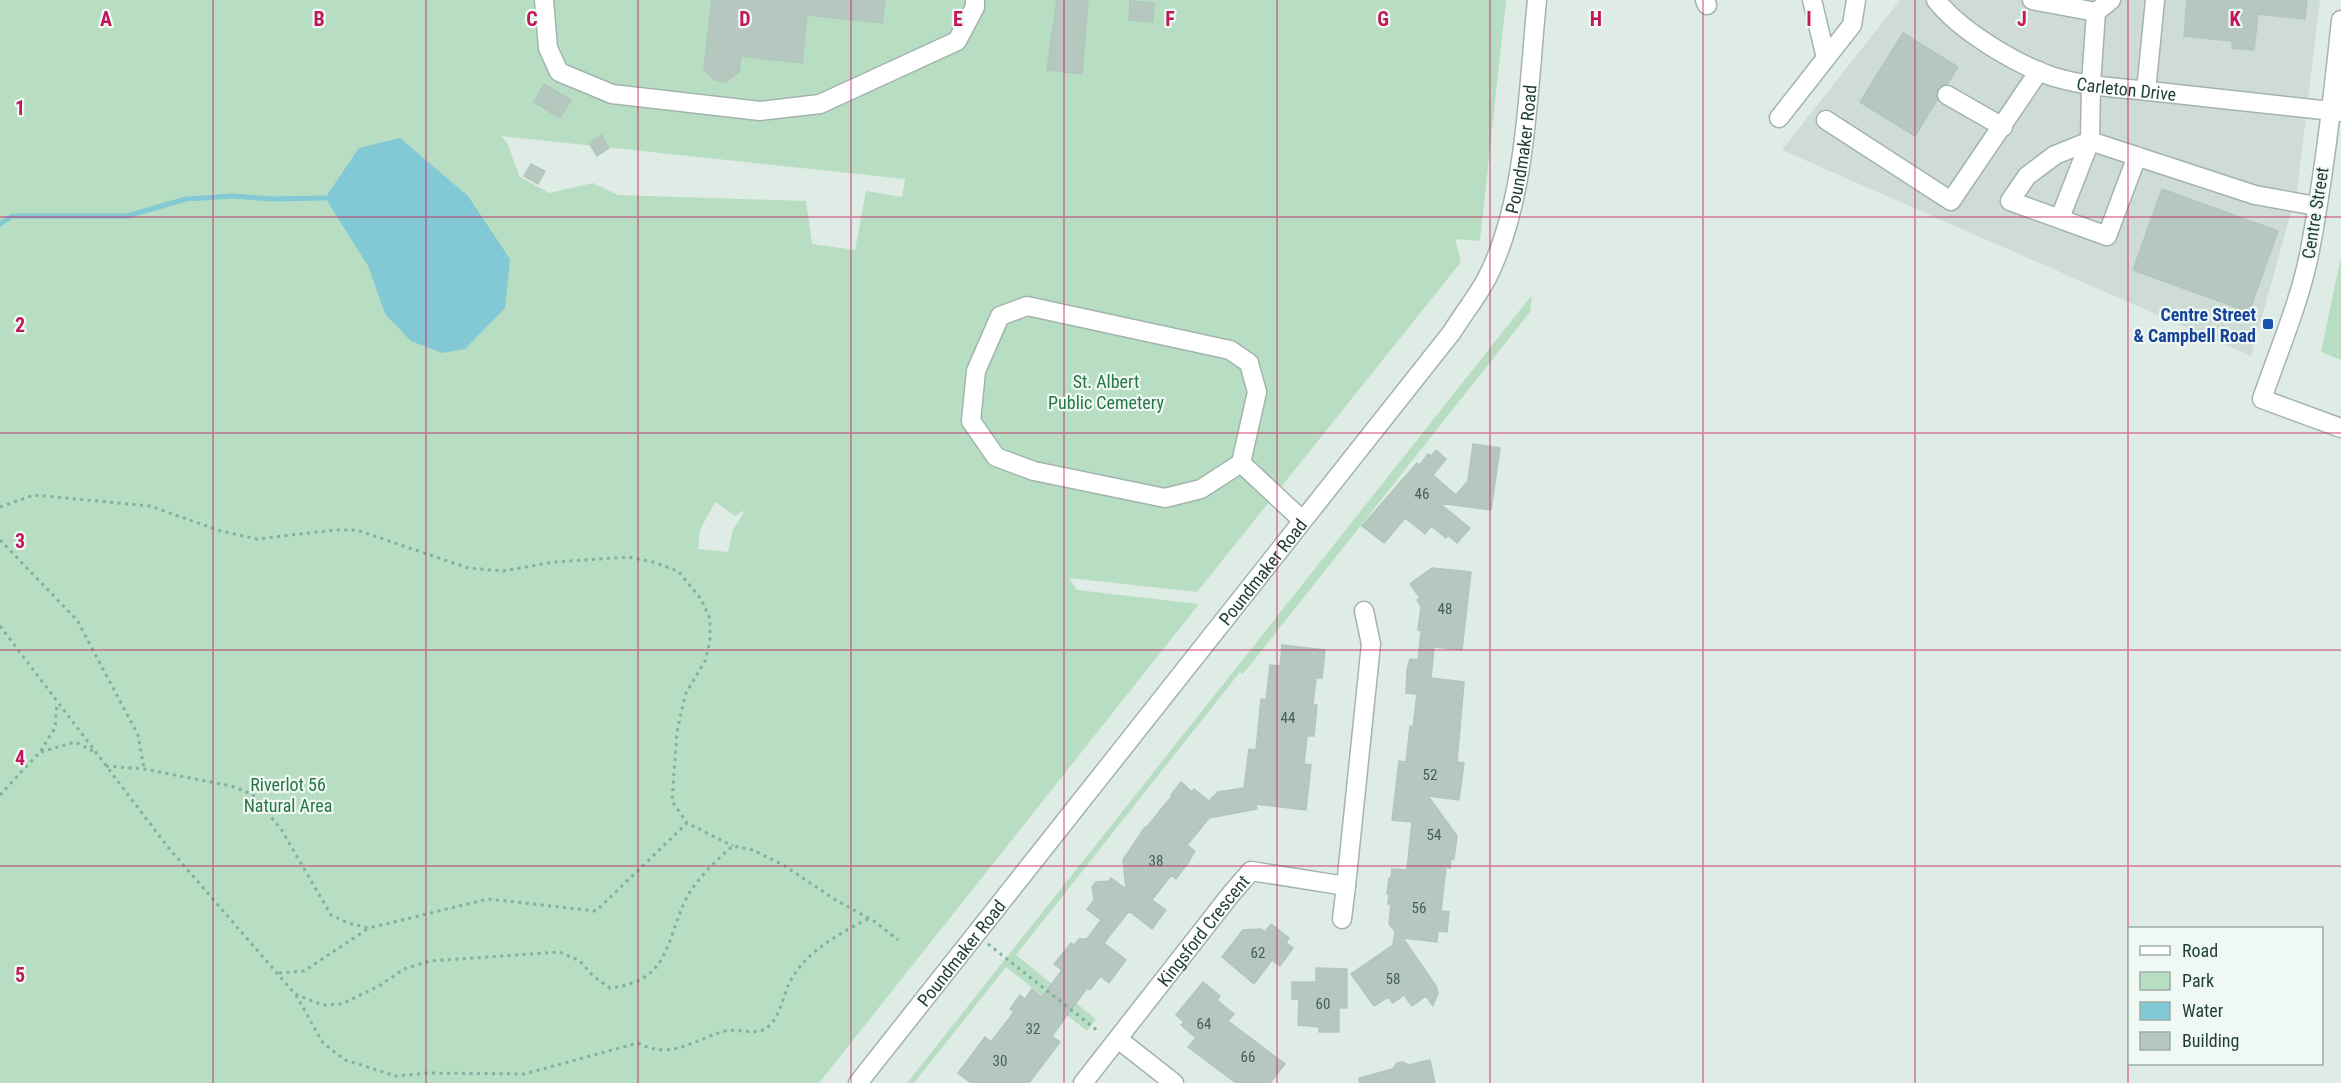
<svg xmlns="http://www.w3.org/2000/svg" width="2341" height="1083" font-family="'Roboto Condensed',sans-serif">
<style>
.built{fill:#cedcd5}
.green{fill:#b7dec2;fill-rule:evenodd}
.water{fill:#83c8d5}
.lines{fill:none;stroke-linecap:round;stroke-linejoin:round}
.stream{stroke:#83c8d5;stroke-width:5}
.building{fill:#b5c7bf;stroke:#b2c6bd;stroke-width:1.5}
.minor-casing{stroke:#a2b4ad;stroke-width:21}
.path{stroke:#7eb1a1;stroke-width:3;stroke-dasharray:3 4.5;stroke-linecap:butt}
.minor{stroke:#fff;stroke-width:18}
.grid{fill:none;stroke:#c2185b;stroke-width:1.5;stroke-opacity:0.55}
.transit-dot{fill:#1a4fb4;stroke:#f0f8f4;stroke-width:2}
.labels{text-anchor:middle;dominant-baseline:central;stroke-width:4.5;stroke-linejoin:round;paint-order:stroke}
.number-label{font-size:15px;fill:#446058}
.street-label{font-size:18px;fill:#1f3d35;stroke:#f0f8f4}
.transit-label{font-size:18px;font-weight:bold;fill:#164399;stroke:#f0f8f4;text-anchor:end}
.park-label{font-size:18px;fill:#277646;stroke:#f0f8f4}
.grid-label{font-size:20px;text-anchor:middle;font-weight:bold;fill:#c2185b;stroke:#f0f8f4;stroke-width:4.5;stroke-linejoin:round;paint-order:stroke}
</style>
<rect width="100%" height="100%" fill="#dfece6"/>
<path class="built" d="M1900,0H2320L2297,191L2251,356L1782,150Z"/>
<path class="green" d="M0,0H1506L1480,241L1455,239L1461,262L1197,592L1069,578L1077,590L1199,604L819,1083H0ZM501,136L905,179V180L902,197L866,191L855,250L812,244L806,201L618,195L593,183L549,193L520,177L507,143ZM325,198L465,349L385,314L368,266ZM715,502L735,516L745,510L733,530L728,552L698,549L700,530Z
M2341,257V360L2321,352Z
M1532,295L1530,312L1243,674L1240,672L1016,955L1096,1019L1087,1031L1006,967L914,1083H907Z"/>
<path class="water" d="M400,138L468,196L510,259L505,308L465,349L442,353L411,341L385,314L368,266L325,198L359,148Z"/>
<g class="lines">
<path class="stream" d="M0,224L12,216H127L186,199L232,196L271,199L325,198"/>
</g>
<path class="building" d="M712,0H885L882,23L807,15L802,63L741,56L739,72L726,82L714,80L704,69Z
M1057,0H1088L1082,74L1047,70Z
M2187,0H2307L2305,19L2258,14L2254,50L2232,48V41L2184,36Z
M1130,1L1154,3L1153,22L1129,20Z
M1903,33L1958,67L1947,84L1938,89L1937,100L1915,136L1860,102Z
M544,84L571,100L560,118L534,102Z
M601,135L609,148L597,156L589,143Z
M531,164L545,171L538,184L524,176Z
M2162,189L2278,231L2249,312L2133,270Z
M1473,444L1500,448L1491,510L1439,503L1470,528L1457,543L1448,535L1446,538L1431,526L1425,534L1405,518L1384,543L1362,526L1417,463L1420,465L1428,454L1431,456L1436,450L1446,459L1433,475L1456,495L1468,481Z
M1432,568L1471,572L1462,650L1434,647L1431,678L1464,682L1457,762L1464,763L1459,800L1428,796L1457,836L1454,859L1451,858L1450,868L1446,867L1441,911L1449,912L1447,932L1438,931L1437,942L1403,938L1436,986L1438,993L1433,1006L1426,996L1412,1006L1404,995L1393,1003L1388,997L1374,1006L1351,974L1393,945L1395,931L1389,924L1391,904H1388L1389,894H1387L1389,878H1391L1392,869L1407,870L1412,822L1392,820L1399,761L1406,762L1410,726L1413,727L1417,694L1406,693L1407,669L1410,659L1418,660L1421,631L1418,630L1421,606L1417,600L1420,598L1410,584Z
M1282,645L1325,650L1322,678H1316L1313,705H1317L1314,736H1307L1304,764L1311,765L1306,810L1256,804L1257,809L1209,818L1187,845L1195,851L1188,863L1176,879L1171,875L1152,900L1166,910L1152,929L1129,911L1104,943L1126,960L1109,983L1100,976L1090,990L1087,988L1052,1036L1060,1042L1029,1083H971L958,1073L985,1037L991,1042L1014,1012L1010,1009L1020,995L1025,999L1032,989L1042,997L1062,970L1054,964L1071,943L1074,945L1079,939H1087L1101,920L1087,909L1094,900L1092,887L1096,882L1109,881L1111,878L1126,889L1123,860L1145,827L1146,828L1172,796L1171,795L1181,782L1192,792L1194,789L1209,801L1218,792L1244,788L1249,749L1256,750L1261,699L1266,700L1270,665L1280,666Z
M1271,924L1289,938L1286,943L1293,948L1280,966L1272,960L1254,984L1222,957L1243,930L1261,929L1265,932Z
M1316,968L1347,969V1008H1339V1032H1319V1027L1298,1025L1299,999H1292V982H1316Z
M1203,982L1220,996L1217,1000L1234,1014L1228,1021L1285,1064L1270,1083H1236L1188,1047L1196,1038L1181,1025L1184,1022L1176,1015Z
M1430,1060L1435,1083H1360L1359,1078L1393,1069L1397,1063L1402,1062L1409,1065Z"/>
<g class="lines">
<defs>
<g id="minor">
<path d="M544,0L548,48L559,72L612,94L760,111L820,104L957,41L975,7V0"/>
<path d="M1705,0L1707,5"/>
<path d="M1812,0L1826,58"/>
<path id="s1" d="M1936,0C1960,31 2017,65 2054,77C2087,87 2124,88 2158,92C2219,99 2280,105 2341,112"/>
<path d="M2032,0L2096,12L2091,84L2090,141L2060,218"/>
<path d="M2096,12L2111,0"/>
<path d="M2341,20C2333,99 2324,178 2309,255C2299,304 2278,352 2262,399L2341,428"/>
<path d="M2146,91L2155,0"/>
<path d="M1947,95L2003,127"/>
<path d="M1779,118L1852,25L1856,0"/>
<path d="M1826,120L1951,201L2039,71"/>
<path d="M2137,156L2107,236L2010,201L2027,176L2055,155L2090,141L2255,195L2316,206"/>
<path d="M1241,463L1201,489L1165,498L1034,471L996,457L971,421L976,371L1000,316L1027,306L1230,350L1249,363L1257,392L1241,463L1302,520"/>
<path d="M1346,886L1371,644L1364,611"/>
<path d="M1118,1039L1174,1083"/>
<path id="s2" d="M858,1083L1452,332C1463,314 1477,297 1487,278C1527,200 1528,87 1537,0"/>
<path id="s3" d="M1083,1083L1231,894L1251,871L1346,886L1342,919"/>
</g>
</defs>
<use href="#minor" class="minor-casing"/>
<path class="path" d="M0,507L34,495L150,506L221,531L257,539L335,530H357L468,568L503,571L554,562L628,557L653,562L678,571L701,599L710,619V641L705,661L685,695L677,732L672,801L687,823
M0,540L77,620L138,735L144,769
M0,626L167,846L295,994L322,1005L342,1004L379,986L404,969L430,961L560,952L580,961L593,976L610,988C671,981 665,941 687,897C696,880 718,858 733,846L753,850L785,866L834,899L874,921L898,940
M41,752L75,742L97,753
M106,766L144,769L231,786L252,794L281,829L331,915L348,923L369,928L488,899L596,911L687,823L733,846
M0,795L40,752L55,728L57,704
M988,944L1098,1031
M279,973L304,971L369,928
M296,995L323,1043L345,1060L396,1076L427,1073L524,1074L638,1043C672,1061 694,1039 725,1031C740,1028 758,1037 769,1026C780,1016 783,996 789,984C804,952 840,933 870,918"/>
<use href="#minor" class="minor"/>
</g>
<path class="grid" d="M213,0V1083M426,0V1083M638,0V1083M851,0V1083M1064,0V1083M1277,0V1083M1490,0V1083M1703,0V1083M1915,0V1083M2128,0V1083M0,217H2341M0,433H2341M0,650H2341M0,866H2341"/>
<rect class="transit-dot" x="2262" y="318" width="12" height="12" rx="3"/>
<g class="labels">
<g class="number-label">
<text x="1422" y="494">46</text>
<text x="1445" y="609">48</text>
<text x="1288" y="718">44</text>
<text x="1430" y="775">52</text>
<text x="1434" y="835">54</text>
<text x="1156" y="861">38</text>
<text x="1419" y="908">56</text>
<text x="1258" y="953">62</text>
<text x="1393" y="979">58</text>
<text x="1323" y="1004">60</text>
<text x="1204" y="1024">64</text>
<text x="1033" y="1029">32</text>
<text x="1248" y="1057">66</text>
<text x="1000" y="1061">30</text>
</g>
<g class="street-label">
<text stroke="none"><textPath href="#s1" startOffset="216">Carleton Drive</textPath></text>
<text stroke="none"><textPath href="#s2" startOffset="1156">Poundmaker Road</textPath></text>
<text transform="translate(2315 213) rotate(-81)">Centre Street</text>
<text stroke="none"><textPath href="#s2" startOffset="652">Poundmaker Road</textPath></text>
<text stroke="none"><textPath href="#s3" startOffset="194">Kingsford Crescent</textPath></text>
<text stroke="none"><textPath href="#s2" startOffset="166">Poundmaker Road</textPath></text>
</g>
<g class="transit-label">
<text x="2256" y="314">Centre Street<tspan x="2256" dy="21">&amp; Campbell Road</tspan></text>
</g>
<g class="park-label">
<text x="1106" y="381">St. Albert<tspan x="1106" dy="21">Public Cemetery</tspan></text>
<text x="288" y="784">Riverlot 56<tspan x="288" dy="21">Natural Area</tspan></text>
</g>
</g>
<g class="grid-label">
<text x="106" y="26">A</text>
<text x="319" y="26">B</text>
<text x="532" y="26">C</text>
<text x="745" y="26">D</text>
<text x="958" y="26">E</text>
<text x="1170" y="26">F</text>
<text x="1383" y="26">G</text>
<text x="1596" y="26">H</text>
<text x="1809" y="26">I</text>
<text x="2022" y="26">J</text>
<text x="2235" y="26">K</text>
<text x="20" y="115">1</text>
<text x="20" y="332">2</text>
<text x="20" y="548">3</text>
<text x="20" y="765">4</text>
<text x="20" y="982">5</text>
</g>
<rect x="2128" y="927" width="195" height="138" fill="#f0f8f4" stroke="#9cada8" stroke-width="1.5"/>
<rect x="2140" y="946" width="30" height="9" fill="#ffffff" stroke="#9cada8" stroke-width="1.5"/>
<text x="2182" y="957" font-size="18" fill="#1f3d35">Road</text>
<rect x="2140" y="972" width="30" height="18" fill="#b7dec2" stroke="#9cada8" stroke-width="1.5"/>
<text x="2182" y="987" font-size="18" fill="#1f3d35">Park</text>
<rect x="2140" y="1002" width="30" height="18" fill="#83c8d5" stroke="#9cada8" stroke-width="1.5"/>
<text x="2182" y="1017" font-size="18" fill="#1f3d35">Water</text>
<rect x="2140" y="1032" width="30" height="18" fill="#b5c7bf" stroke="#9cada8" stroke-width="1.5"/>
<text x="2182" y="1047" font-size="18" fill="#1f3d35">Building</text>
</svg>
